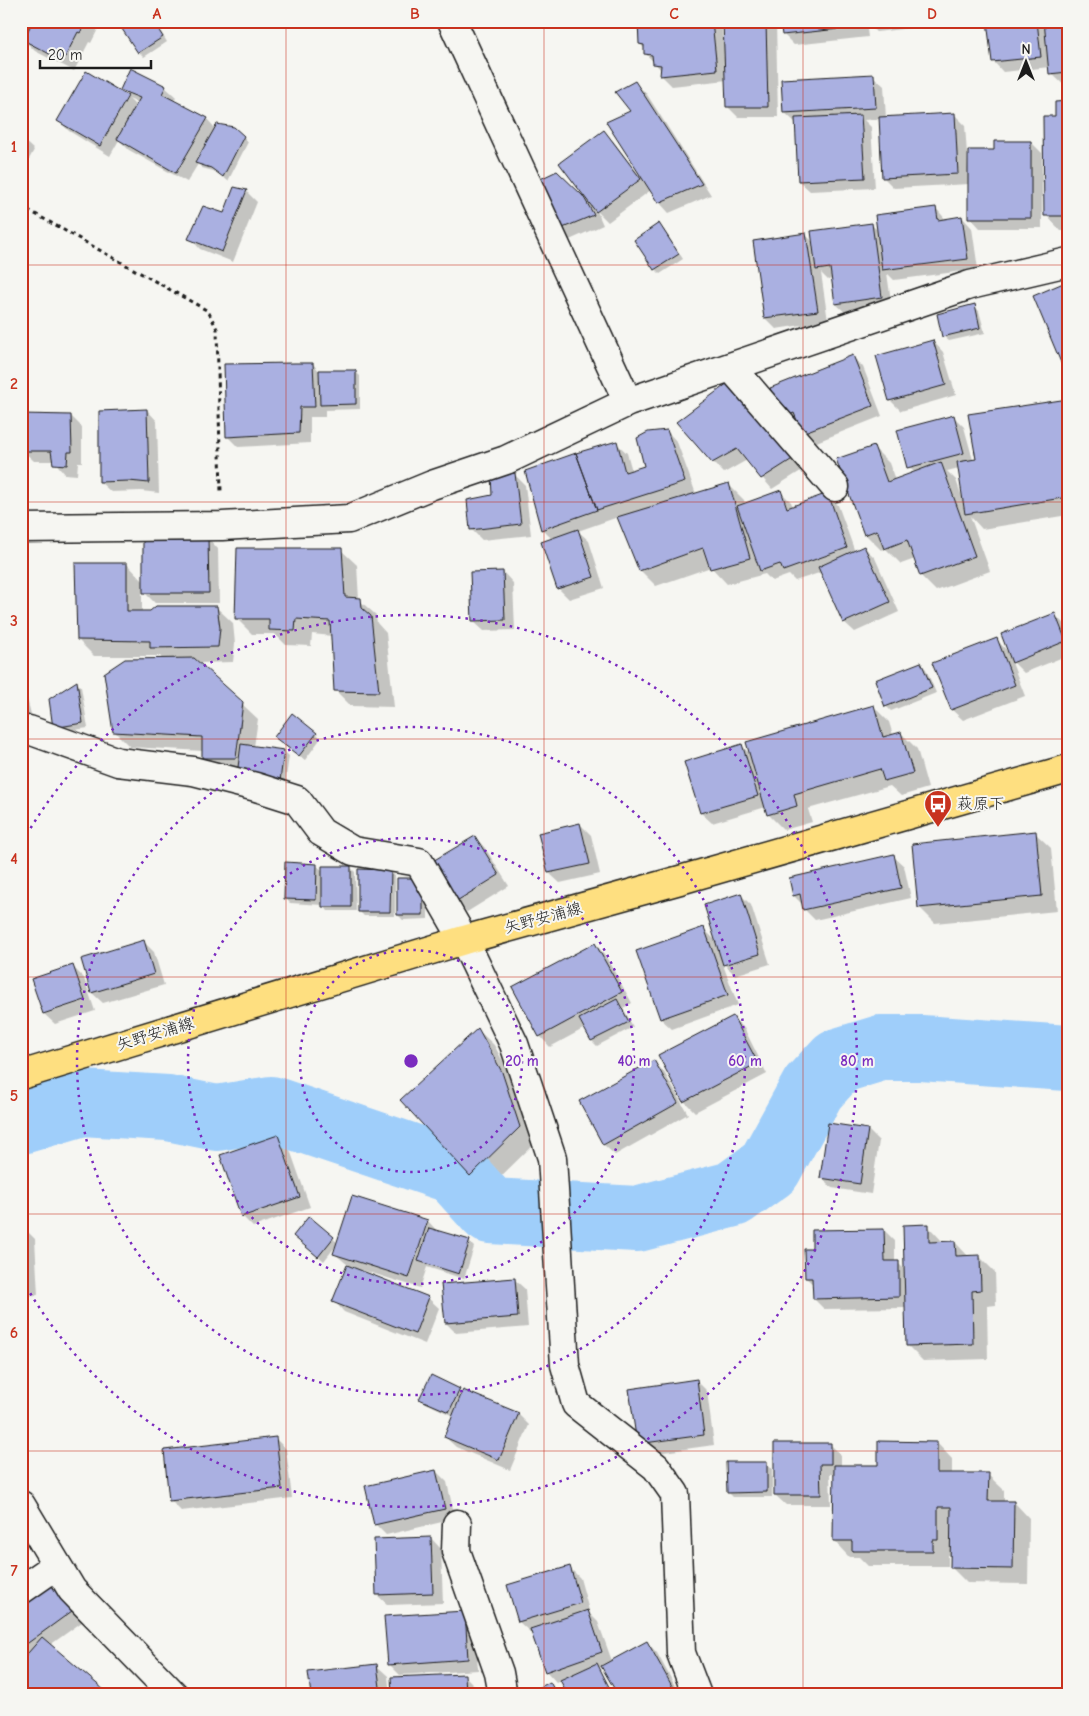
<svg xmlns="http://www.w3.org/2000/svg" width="1089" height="1716" font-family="'Comic Neue','Klee One',sans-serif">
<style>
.shadow{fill:#0003;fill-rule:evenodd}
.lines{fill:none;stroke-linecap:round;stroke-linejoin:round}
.river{stroke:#9fcefa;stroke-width:66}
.building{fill:#aab0e1;stroke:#1c1c1c}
.street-casing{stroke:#1c1c1c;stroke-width:31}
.primary-casing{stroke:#1c1c1c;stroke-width:31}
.path{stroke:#1c1c1c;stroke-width:3;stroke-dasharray:4 4;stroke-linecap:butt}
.street{stroke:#f6f6f2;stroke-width:28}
.primary{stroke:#fedf80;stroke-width:28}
.grid{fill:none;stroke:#c8321e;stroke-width:1;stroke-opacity:0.55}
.ring{fill:none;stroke:#7b2cbf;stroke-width:2.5;stroke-dasharray:2.5 5}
.labels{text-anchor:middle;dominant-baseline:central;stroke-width:4;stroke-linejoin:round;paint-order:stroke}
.poi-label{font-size:16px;fill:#1c1c1c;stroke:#f6f6f2;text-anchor:start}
.street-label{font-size:16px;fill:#1c1c1c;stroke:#f6f6f2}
.centre{fill:#7b2cbf;stroke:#f6f6f2;stroke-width:2.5}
.ring-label{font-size:15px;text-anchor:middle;font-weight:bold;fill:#7b2cbf;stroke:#f6f6f2;stroke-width:4;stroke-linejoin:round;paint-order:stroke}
.neatline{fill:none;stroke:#c8321e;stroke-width:2}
.grid-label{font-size:16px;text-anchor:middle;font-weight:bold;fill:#c8321e}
</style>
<rect width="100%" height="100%" fill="#f6f6f2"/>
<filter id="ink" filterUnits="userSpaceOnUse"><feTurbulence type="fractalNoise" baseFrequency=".02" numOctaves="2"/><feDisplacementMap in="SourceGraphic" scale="10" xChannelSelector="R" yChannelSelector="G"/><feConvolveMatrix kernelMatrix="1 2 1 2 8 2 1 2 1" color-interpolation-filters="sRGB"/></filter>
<g filter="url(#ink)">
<path class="shadow" d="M21,21H90L98,29L91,43L89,42L74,71L35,51L27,43L21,39Z
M136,21H154L167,42L144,57L139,52Z
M639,21H776L778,117H738L728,107L727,80L672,86L662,76V71L645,53V49L640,44ZM721,23L725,27V38L723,39Z
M782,21H911V28L876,32L866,22L868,37L794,45L783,34Z
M989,21H1068V89L1051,73L1050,67L1003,72L993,61Z
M86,73L128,97L121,90L165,87L176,97L173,102L207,119L216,129L243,136L248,142L228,181L217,172L202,168L198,164L187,182L129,150L119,140L110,156L69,131L59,121ZM129,99L138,103L136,106Z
M873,76L884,86L886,118L955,115L965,125L968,170L995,151L1031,142L1042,153V228H980L970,217V184L894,188L883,177L880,119L864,120L871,127L875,188L810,191L799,181L796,123L784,112Z
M635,83L646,93L711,195L669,213L659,202L651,190L608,222L597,211L603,225L565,242L554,231L557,172L586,200L587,199L604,132L614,142L640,176L641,175L632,112Z
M1068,103V231H1061L1046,215L1056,118Z
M21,138L34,150L21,174Z
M246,191L257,202L233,262L200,249L190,238L224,214Z
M936,208L946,220L962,217L972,228L978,269L894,280L887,273L892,308L847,314L836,304L833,279L828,280L821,273L828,321L776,329L765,318L754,242L806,235L813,242L871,224L878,231Z
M659,225L664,230L683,259L660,274L655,269Z
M974,306L979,311L985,333L949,341L943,336Z
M933,341L943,352L956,395L901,411L890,400Z
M852,356L863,367L882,416L814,443L803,433L783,417Z
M313,364L320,372L355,371L360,376V409L325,410V417H310V443L238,447L227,436Z
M732,382L804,469L772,489L747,460L724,473L713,462Z
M1068,400V515L982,529L970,516L990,571L936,591L921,576L915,559L901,564L885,548L881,550L865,534L873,447L889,463L895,480L915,473L909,467L953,416L964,427L973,460H977ZM959,468L962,497L956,480L947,471Z
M147,410L157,421L159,493L141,491L111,492L100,482Z
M71,416L82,427V462H78L77,475L65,474L54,461H34L23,451Z
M667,431L677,442L696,494L728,484L744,500L745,504L781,492L791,502L793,507L828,495L838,505L855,552L864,547L875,558L899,612L855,632L844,622L822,572L795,581L789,575L772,581L765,574L727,584L711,567L656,586L640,570L618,517L578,531L589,541L604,588L569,599L558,588L552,539L542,529L616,443L627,453L632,471L645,466Z
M514,474L525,485L531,535L482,540L471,529Z
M208,538L218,549L219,603H155L142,590V613L217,608L233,623L235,644L233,662L198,663L258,719L254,747L284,751L289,756L285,785L219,773L203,757V751L130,747L114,731L163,660L160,656H94L78,640L127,564L144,582Z
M21,541L24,543V614H21Z
M341,550L357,565L359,600L376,615L377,623L386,633L394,707L351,706L336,691L332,636L312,634L311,646L286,645L275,634H252L236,618Z
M503,572L513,583L515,630L484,631L473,621Z
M1054,614L1065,625L1068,632V655L1024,673L1011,660L1025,696L963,720L952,710L996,639L1009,653Z
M921,664L926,669L936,693L891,711L886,706Z
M21,675L32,718L21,720Z
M76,682L81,687L88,728L60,732L55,727Z
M874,707L889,722L893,735L901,733L917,749L928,788L901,796L890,786L808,809L812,822L784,830L768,814L766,807L712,823L701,813L686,763L742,746L751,755Z
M316,733L321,738L305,760L281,742Z
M580,824L591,835L600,874L560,883L549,873L540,834Z
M1035,833L1051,848L1057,911L935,923L919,907Z
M475,837L485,848L509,886L467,912L456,901Z
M893,856L904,866L911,898L815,920L805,910L803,905L794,896L791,879Z
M316,865L323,871L350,867L355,872L356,911H328L323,905L290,903L285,898Z
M390,871L395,876V916H364L359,911Z
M428,884V919L403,920L398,915Z
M741,895L751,905L770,964L735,975L722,962L738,1005L672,1029L661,1019L637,952L704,929L718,943Z
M144,942L154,952L164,985L103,1003L92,993L83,960Z
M595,944L605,955L632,1003L623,1008L633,1027L597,1046L592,1041L585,1028L550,1047L540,1036Z
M73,967L84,978L95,1011L55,1024L44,1014L33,980Z
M733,1018L744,1028L767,1074L695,1112L684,1101Z
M478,1030L494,1045L518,1089L535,1143L487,1190L471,1175Z
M654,1062L664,1072L688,1114L615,1155L604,1145L581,1102Z
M829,1124L868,1130L879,1141L871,1194L832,1188L822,1178Z
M278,1136L289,1147L310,1207L253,1227L242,1216Z
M309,1218L338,1243L428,1221L438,1232L469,1242L474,1247L464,1279L427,1267L420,1288L362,1270L361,1272L428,1298L439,1308L425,1344L344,1312L334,1301L348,1265L335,1254L338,1243L324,1261L300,1240Z
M928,1226L944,1243L955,1242L969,1257H980L995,1272L996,1305L987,1306L988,1359L923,1361L907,1345L906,1308L824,1309L814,1299V1285L806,1278L813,1250L884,1230L895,1241V1263H898L905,1270Z
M21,1229H25L35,1239L38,1295L21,1296Z
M514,1279L525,1289L528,1327L456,1333L446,1323Z
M696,1380L707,1391L714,1445L649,1454L638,1444Z
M459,1390L463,1394L518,1414L529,1425L510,1470L456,1447L445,1437L453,1416L426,1403L421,1398Z
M275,1438L286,1449L292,1498L181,1511L170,1500Z
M937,1443L952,1459V1474L988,1475L1004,1490V1502H1014L1029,1518L1028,1584L967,1583L951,1567V1555H948V1566H868L859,1557H849L834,1541L835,1474H830L831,1505H786L775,1495L830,1444L841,1455V1466L879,1467Z
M766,1464L772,1469V1497H733L728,1492Z
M436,1471L447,1482L455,1519L386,1535L375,1524Z
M431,1538L441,1549L443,1603L388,1605L377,1595Z
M569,1567L580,1578L590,1614L598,1622L612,1661L647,1642L657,1653L680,1695H619L603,1666L599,1667L614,1695H569L562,1680L556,1682L546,1671L532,1632H530L519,1622L508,1586Z
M62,1594L82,1622L50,1645L108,1695H24L21,1692V1605Z
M465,1612L475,1623L478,1670L400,1675L389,1664Z
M377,1666L388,1676L390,1695H312Z
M464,1675L475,1686V1695H393Z"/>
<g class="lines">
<path class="river" d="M21,1121L82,1103L168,1108L217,1118L271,1109L454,1171L490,1211L637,1219L733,1194L769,1168L813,1088L838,1061L881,1048H921L1068,1058"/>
</g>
<path class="building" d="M33,21H86L80,33L78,32L63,61L23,40Z
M133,21H153L163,37L138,53L122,29Z
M638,21H712L717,70L660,76L661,65L653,64L652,55L644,54V45L639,44Z
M723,21H766L768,107H726Z
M780,21H857L858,27L782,35Z
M987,21H1037L1041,57L992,62Z
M1044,21H1068V72L1049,74Z
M130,68L166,86L162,94L208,118L176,173L117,139L140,98L120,90Z
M86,71L128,96L100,146L57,121Z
M874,74L876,108L783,113L781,79Z
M635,81L702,184L658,203L606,122L630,111L615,92Z
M1068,101V216H1044L1043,116H1055V102Z
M955,113L958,174L882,178L879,117Z
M861,115L865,178L798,181L795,118Z
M217,124L234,127L244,136L223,177L211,168L195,163Z
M604,130L641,179L596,212L559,163Z
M994,141H1031V218H968V150H994Z
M557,171L583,196L594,215L553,232L532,183Z
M234,187L247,190L222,252L188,239L203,206L224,213Z
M936,207L938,220L962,216L968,259L882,270L875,215Z
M659,223L679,254L654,270L634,240Z
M872,223L882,297L835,304L830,268L816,270L811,231Z
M806,233L818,311L764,318L753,241Z
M1068,281V377H1067L1033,296Z
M975,304L980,328L942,337L937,314Z
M933,340L946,385L889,401L876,356Z
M853,355L873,406L802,433L794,413L782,418L770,388Z
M295,363H313L315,407H300L299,433L226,437L224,364Z
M319,370H356V404L320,405Z
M732,380L794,458L761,479L737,449L712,463L676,422Z
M1068,399V497L965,514L957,462L976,459L968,414Z
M147,409L149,483L129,481L99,482V411Z
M22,414L71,415L72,452H68L67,465L53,464L51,451H22Z
M954,415L964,453L907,468L897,430Z
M667,430L685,482L597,510L576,453L617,441L625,472L644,466L637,438L648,432Z
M874,446L887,482L941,462L975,556L920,576L907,540L884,549L877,530L864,535L836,459Z
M576,453L597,510L541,530L525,471Z
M515,473L521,524L470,530L467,500L492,495L491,476Z
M729,483L750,558L710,569L703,548L639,571L617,517Z
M781,490L787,508L828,493L847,548L783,571L780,564L760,571L737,506Z
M578,529L594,577L557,589L541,542Z
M143,537H208L209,593H143Z
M864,546L890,602L843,623L818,567Z
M237,548H342L345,597L361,598L362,608L371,616L379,692L334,691L330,621L296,619L295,631L269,630V619H235Z
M75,563H127V611H150L156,606H217L220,628L218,647L150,648V641L77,640Z
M503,571L505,620L472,621L470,572Z
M1055,613L1066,641L1012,663L1001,634Z
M997,638L1015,685L951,710L932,663Z
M194,658L243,702L236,758H202V737L113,732L104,673L125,659Z
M921,662L932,688L885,707L875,680Z
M77,681L83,723L53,728L49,699Z
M874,705L883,737L901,732L913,773L884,781L880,769L794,794L797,806L767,815L746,742Z
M292,713L317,733L299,756L274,737Z
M241,744L284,750L280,781L237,775Z
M742,744L758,796L700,813L684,762Z
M580,823L590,864L548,873L538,833Z
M1036,831L1042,896L918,908L912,844Z
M475,836L499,875L455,902L431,862Z
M894,854L901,888L803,910L800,894L793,896L789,878Z
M285,862L317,864L316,900L284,899Z
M322,866H351V907H322Z
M358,869L391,870L390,912H358Z
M397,878H423V915H397Z
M741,893L760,954L723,965L704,905Z
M704,927L728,995L660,1019L636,951Z
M144,940L154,974L91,993L81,959Z
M595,943L622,992L539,1037L512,987Z
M73,965L85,1000L43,1014L31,979Z
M617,999L629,1022L591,1041L579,1019Z
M733,1016L758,1063L683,1102L658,1055Z
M478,1028L502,1072L520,1127L470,1176L400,1100Z
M654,1060L678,1103L603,1145L579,1101Z
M828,1123L868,1129L860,1184L820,1178Z
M278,1135L300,1197L241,1217L220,1155Z
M352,1196L428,1220L409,1278L333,1254Z
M309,1216L334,1237L318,1257L293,1236Z
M929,1224V1242L955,1241L956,1256L980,1255L981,1290L972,1291L973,1344L906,1346L903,1225Z
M21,1228H25L28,1285H21Z
M429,1228L470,1240L459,1274L418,1261Z
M884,1229L885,1261H899V1297L813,1299L812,1278H805L804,1249H812V1230Z
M347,1265L429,1297L415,1334L332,1302Z
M515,1278L518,1317L445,1323L441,1284Z
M431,1375L460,1389L449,1412L419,1399Z
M697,1379L704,1435L637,1444L629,1389Z
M463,1390L519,1413L499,1460L444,1437Z
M276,1437L282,1488L169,1501L164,1450Z
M878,1441L937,1442V1473H989L988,1501H1014L1013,1569L950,1568L951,1507H938V1540H933V1551H852V1541H833L834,1465H878Z
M774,1443H831V1464H820L821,1495H774Z
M726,1462H767V1492L727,1493Z
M436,1470L445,1509L374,1525L365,1486Z
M431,1537L433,1593L376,1595L374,1539Z
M570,1566L581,1603L518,1622L507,1585Z
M51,1582L72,1611L21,1648V1604Z
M588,1610L602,1652L545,1672L530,1629Z
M465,1611L468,1659L388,1665L384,1616Z
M42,1637L110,1695H25L21,1691V1661Z
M647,1641L677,1695H618L601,1666Z
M597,1663L613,1695H568L560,1680Z
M377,1664L381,1695H311L308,1672Z
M465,1674L466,1695H392L391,1677Z
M550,1682L557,1695H525Z"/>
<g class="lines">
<defs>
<path id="street" d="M452,21L628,402
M731,367L835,487
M21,528L222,526L349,519L432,485L506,460L628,402L970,285L1068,262
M21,732L29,730L118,762L193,771L256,787L297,800L321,832L353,851L419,862L464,940L514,1044L552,1158L565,1365L576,1404L656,1467L675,1494L681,1653L697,1695
M21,1505L72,1590L174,1695
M457,1524L456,1551L499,1673L503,1695
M21,1590L57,1565"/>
<path id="primary" d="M21,1075L464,940L680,880L1068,769"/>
</defs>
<use href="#street" class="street-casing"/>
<use href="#primary" class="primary-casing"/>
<path class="path" d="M21,206L208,311L217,329L221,493"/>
<use href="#street" class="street"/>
<use href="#primary" class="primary"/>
</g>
</g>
<path class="grid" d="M286,21V1695M544,21V1695M803,21V1695M21,265H1068M21,502H1068M21,739H1068M21,977H1068M21,1214H1068M21,1451H1068"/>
<g class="ring">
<circle cx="411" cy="1061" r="111"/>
<circle cx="411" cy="1061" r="223"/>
<circle cx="411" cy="1061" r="334"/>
<path d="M23 841A446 446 0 1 1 23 1281"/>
</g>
<defs>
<symbol id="bus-pin" viewBox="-11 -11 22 30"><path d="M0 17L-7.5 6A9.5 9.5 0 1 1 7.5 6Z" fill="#c8321e" stroke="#f6f6f2"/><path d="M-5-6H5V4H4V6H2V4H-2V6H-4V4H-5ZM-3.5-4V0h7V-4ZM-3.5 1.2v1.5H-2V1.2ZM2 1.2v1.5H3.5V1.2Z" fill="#fff"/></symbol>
</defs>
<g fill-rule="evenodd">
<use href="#bus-pin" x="922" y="788" width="32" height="43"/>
</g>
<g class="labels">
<g class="poi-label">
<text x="957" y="804">萩原下</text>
</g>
<g class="street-label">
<text transform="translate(543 918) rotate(-15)">矢野安浦線</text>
<text transform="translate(155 1034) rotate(-17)">矢野安浦線</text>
</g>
</g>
<circle cx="411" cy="1061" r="8" class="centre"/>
<g class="ring-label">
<text x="522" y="1066">20 m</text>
<text x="634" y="1066">40 m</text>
<text x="745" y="1066">60 m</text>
<text x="857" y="1066">80 m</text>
</g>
<rect width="1089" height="1716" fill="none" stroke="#f6f6f2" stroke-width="55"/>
<g transform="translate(1026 62)" stroke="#f6f6f2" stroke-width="4" paint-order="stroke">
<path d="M0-4L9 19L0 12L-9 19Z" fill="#1c1c1c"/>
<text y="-8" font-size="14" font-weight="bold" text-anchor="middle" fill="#1c1c1c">N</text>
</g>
<path d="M40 60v8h111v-8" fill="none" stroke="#1c1c1c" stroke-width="2.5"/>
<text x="48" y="60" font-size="15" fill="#1c1c1c" stroke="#f6f6f2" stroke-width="4" paint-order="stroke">20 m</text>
<rect x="28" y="28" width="1034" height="1660" class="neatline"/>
<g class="grid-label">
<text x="157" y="19">A</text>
<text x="415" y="19">B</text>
<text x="674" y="19">C</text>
<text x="932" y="19">D</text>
<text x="14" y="152">1</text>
<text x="14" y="389">2</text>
<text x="14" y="626">3</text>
<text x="14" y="864">4</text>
<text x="14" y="1101">5</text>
<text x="14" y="1338">6</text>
<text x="14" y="1576">7</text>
</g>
</svg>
